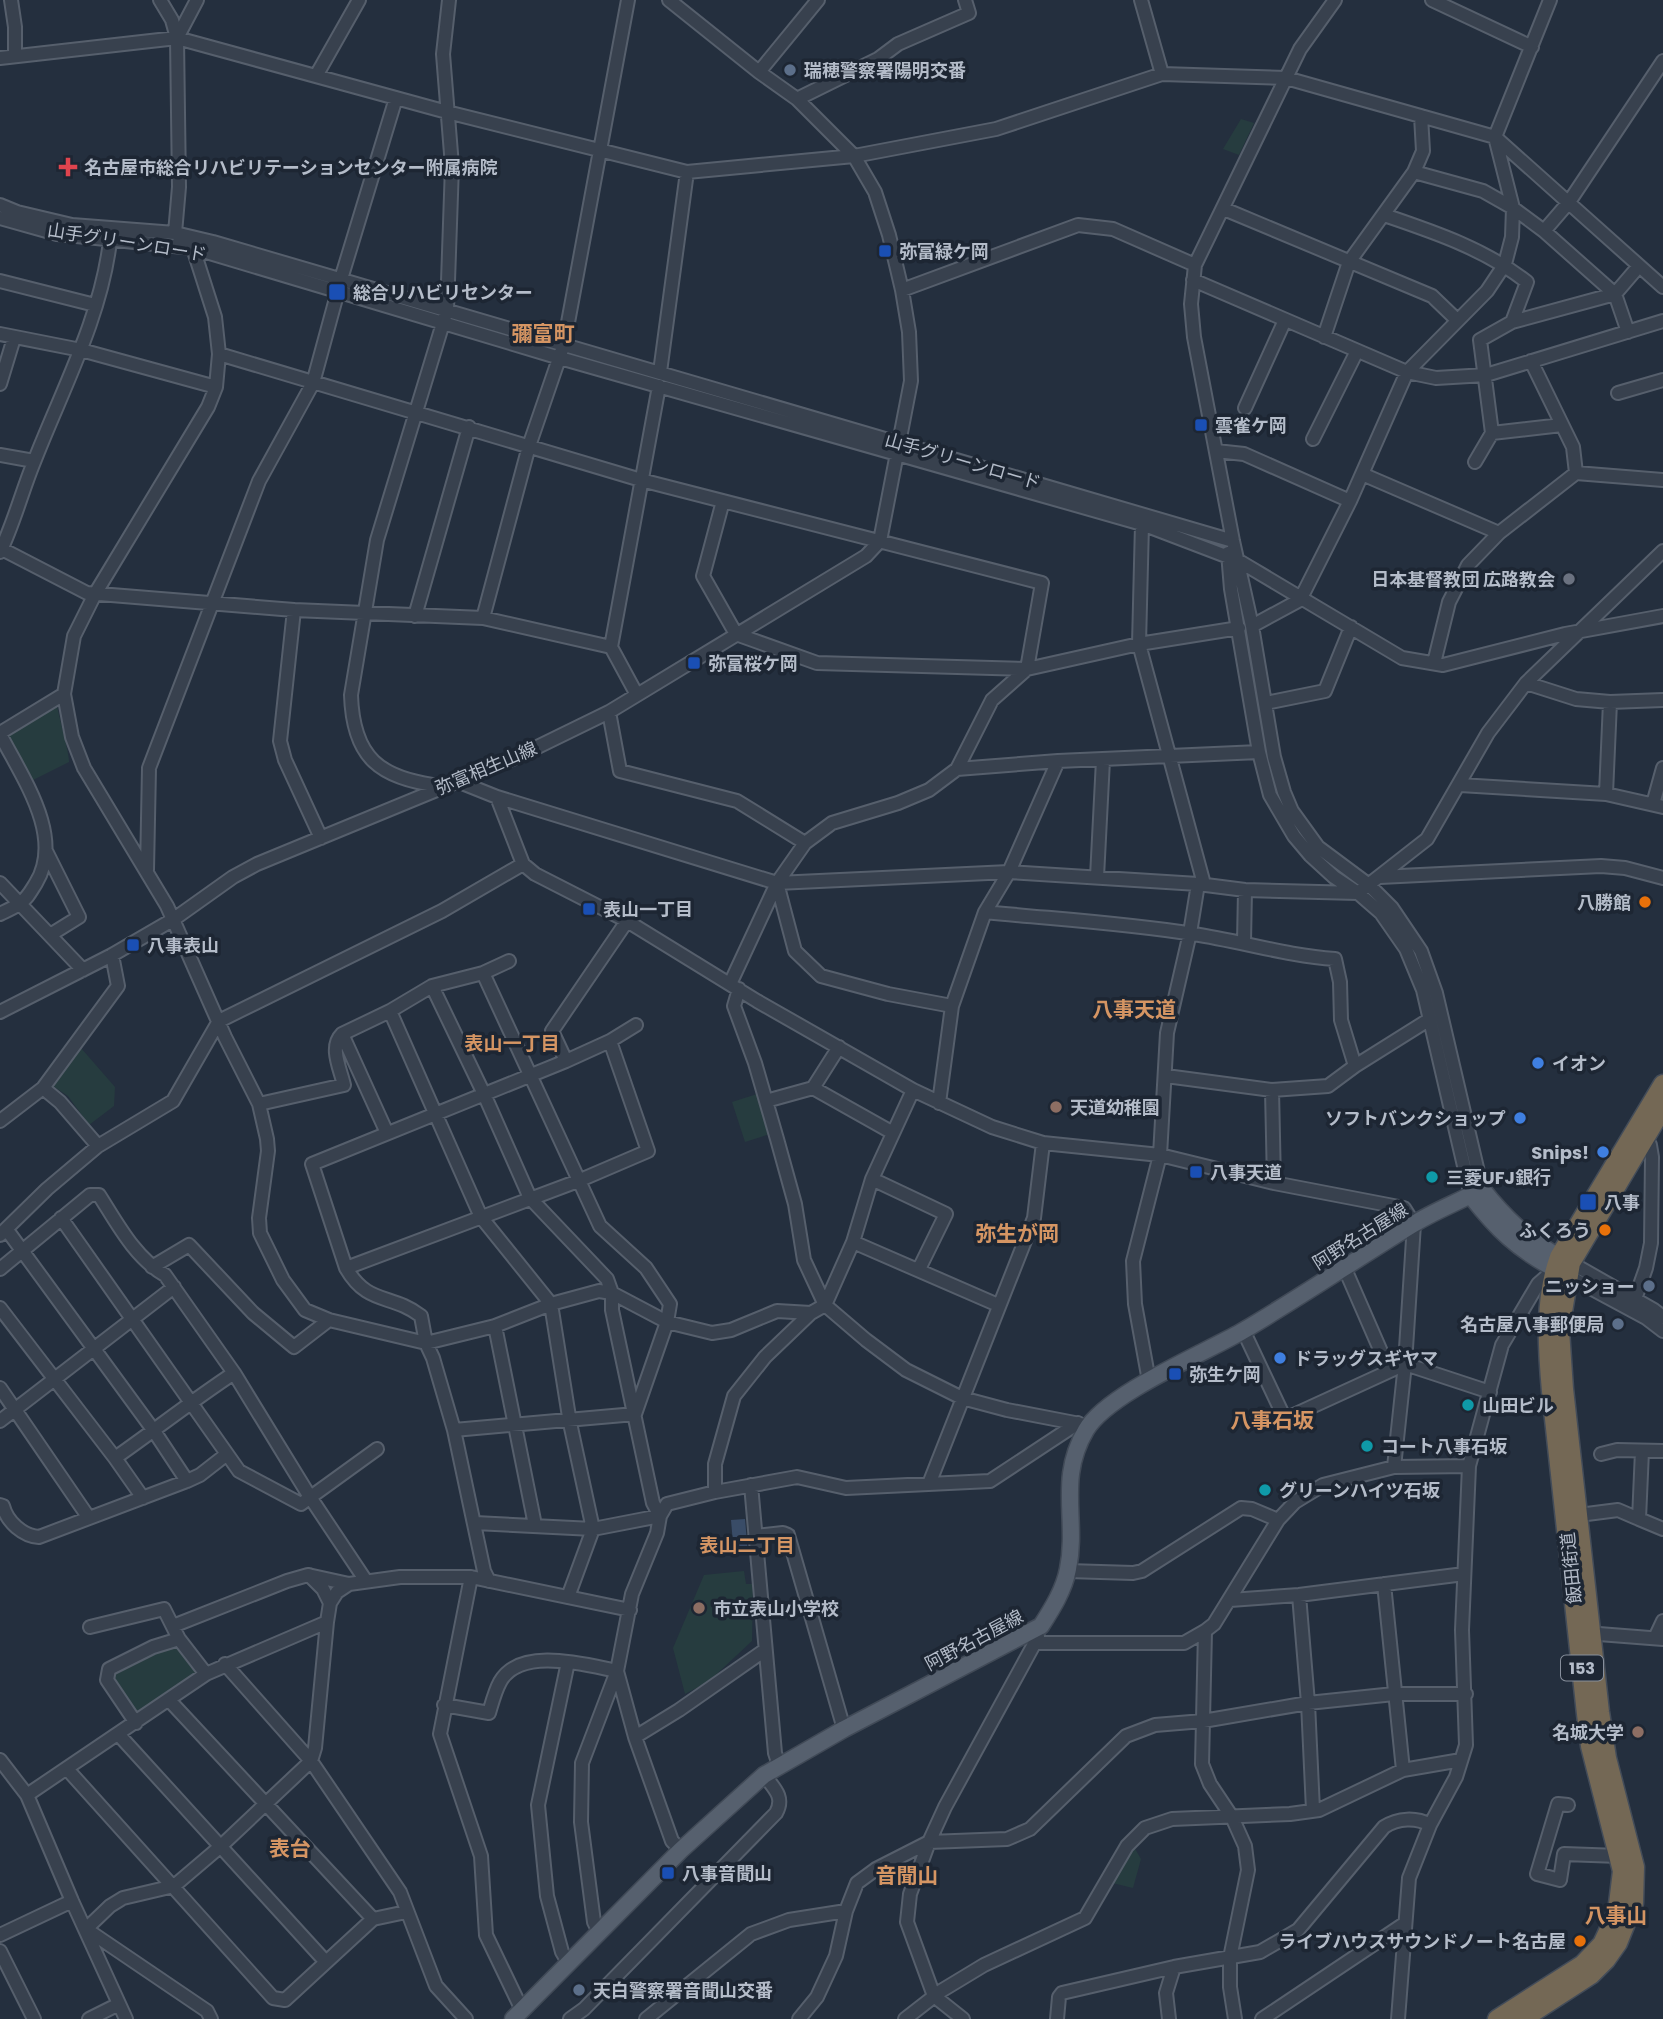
<svg xmlns="http://www.w3.org/2000/svg" width="1663" height="2019" font-family="Poppins,'Noto Sans JP',sans-serif">
<style>
.green{fill:#263c3f}
.water{fill:#394c67}
.lines{fill:none;stroke-linecap:round;stroke-linejoin:round}
.minor-casing{stroke:#565f6c;stroke-width:16}
.major-casing{stroke:#414a57;stroke-width:19}
.highway-casing{stroke:#434c59;stroke-width:21}
.minor{stroke:#38414e;stroke-width:12}
.major{stroke:#56606e;stroke-width:16}
.highway{stroke:#746855;stroke-width:18}
.service-dot{fill:#5c6f8a;stroke:#1d2633;stroke-width:2.5}
.health-dot{fill:#e0444e;stroke:#1d2633;stroke-width:2.5}
.transit-dot{fill:#1a4fb4;stroke:#1d2633;stroke-width:2.5}
.worship-dot{fill:#6b7280;stroke:#1d2633;stroke-width:2.5}
.food-dot{fill:#e8710a;stroke:#1d2633;stroke-width:2.5}
.shop-dot{fill:#3f7fe0;stroke:#1d2633;stroke-width:2.5}
.education-dot{fill:#8d6e63;stroke:#1d2633;stroke-width:2.5}
.culture-dot{fill:#0f9aa8;stroke:#1d2633;stroke-width:2.5}
.labels{text-anchor:middle;dominant-baseline:central;stroke-width:7;stroke-linejoin:round;paint-order:stroke}
.shield{fill:#1d2633;stroke:#878f9c;stroke-width:2}
.shield-label{font-size:16px;font-weight:bold;fill:#b4bcc9}
.poi-label{font-size:18px;font-weight:bold;fill:#b4bcc9;stroke:#1d2633;text-anchor:start}
.street-label{font-size:18px;fill:#b4bcc9;stroke:#1d2633}
.neighbourhood-label{font-size:19px;font-weight:bold;fill:#d59563;stroke:#1d2633}
.quarter-label{font-size:21px;font-weight:bold;fill:#d59563;stroke:#1d2633}
</style>
<rect width="100%" height="100%" fill="#242f3e"/>
<path class="green" d="M1241,119L1254,123L1239,155L1223,149Z
M54,702L57,706C59,716 70,756 69,762L33,780H26L5,738Z
M81,1048L115,1087L114,1106L89,1125L68,1096L53,1086Z
M757,1094L770,1134L745,1142L732,1102Z
M744,1571L746,1584H753L752,1641L708,1682L685,1694L673,1648L704,1575Z
M176,1645L198,1676L138,1717L115,1681V1673L155,1652Z
M1134,1847L1141,1859L1133,1888L1108,1882Z"/>
<path class="water" d="M745,1519L748,1554L734,1555L731,1520Z"/>
<g class="lines">
<defs>
<path id="minor" d="M11,0L15,27V56
M160,0L172,20L177,38L179,187L175,233L193,248L215,317L219,354L216,387L208,407L95,594L74,636L64,694L72,737L84,768L167,906L225,1037L259,1104L267,1139L268,1151L259,1218L260,1233L283,1280L305,1310L329,1320L426,1343L433,1358L454,1430L484,1571L489,1581
M1141,0L1162,74
M1335,0L1300,49L1195,265L1191,304L1194,337L1233,541L1252,626L1274,757L1284,792L1292,811L1318,847L1369,885L1392,908L1421,951L1436,993L1482,1189
M1432,0L1532,47
M177,38L197,0
M0,58L177,38L447,112L687,172L854,156L996,129L1162,74L1286,78L1495,137L1663,287
M759,72L818,0
M316,76L359,0
M797,99L878,59L898,44L969,13L965,0
M1414,172L1483,191L1513,208L1544,231L1615,294L1628,332
M0,205L17,212L72,225L175,233L213,242L1233,541
M1224,209L1432,296L1457,320
M1384,215C1434,232 1485,249 1527,282L1512,322
M0,218L57,234L193,248L560,358L1142,524L1239,561L1402,658L1443,665L1565,634L1663,616
M1544,231L1569,202L1663,61
M341,279L396,98
M1193,280L1407,372L1436,378L1486,375L1663,321
M0,281L95,305
M902,290L1078,225L1113,229L1195,265
M0,334L81,350L216,387
M1324,337L1349,262L1414,172L1423,151L1421,116
M219,354L641,480L1042,583L1027,669L992,700L957,769L929,790L898,803L832,823L805,843L777,883L730,984
M1531,361L1573,447L1576,473
M660,372L687,172
M0,384L14,338
M1618,393L1663,380
M1245,408L1285,320
M1492,433L1562,425
M1313,439L1357,351
M1216,451L1244,454L1350,501
M0,455L34,461
M1475,462L1492,433L1480,340L1512,322L1615,294L1639,266
M1362,474L1499,533
M723,501L703,576L736,634L817,663L1027,669L1139,644L1239,628
M1142,524L1139,644L1204,884
M0,548L87,593L294,610L483,618L611,647
M0,552C14,523 22,491 34,462C62,390 101,318 110,241
M1228,553L1231,589L1259,752L1270,795L1294,836L1310,855L1334,877L1358,893L1381,913L1406,949L1423,990L1471,1196
M294,610L280,741L285,760L321,838
M415,616L469,427
M483,618L529,446L564,344L628,0
M1252,626L1300,600L1350,501L1407,372L1487,291L1505,264L1512,237L1513,208L1495,137L1550,0
M1434,663L1449,602L1468,565L1499,533L1576,473L1663,480
M1526,683L1576,699L1610,702L1663,700
M637,695L611,647L659,386
M1266,703L1325,691L1351,627
M609,712L620,771L737,801L805,843
M0,733L64,694
M0,734C21,776 65,836 36,883C31,891 27,899 19,904C13,908 6,911 0,914
M957,769L1058,761
M457,781L497,797L523,864L535,874L627,921L757,1001L913,1090L992,1127L1043,1143L1160,1155L1274,1183L1404,1208L1414,1224L1405,1364L1394,1467
M1460,785L1606,794L1663,807
M441,786C380,779 353,758 351,695L377,540L447,310L452,166L443,54L449,0
M1606,794L1610,702
M497,797L777,883L1009,872L1198,884L1245,890L1358,893L1427,839L1488,733L1526,683L1663,551
M1653,804L1663,768
M46,851L79,917L50,935
M147,870L149,768L259,481L313,383L338,291
M1097,877L1103,760
M1380,877L1601,866L1625,868L1663,878
M0,883L83,970
M777,883L795,951L821,976L888,994L952,1006
M985,912C1054,919 1124,923 1193,934C1241,941 1287,956 1335,959L1340,982L1341,1020L1355,1066
M1244,942L1245,890
M432,986L484,1094L530,1198L607,1279L612,1293V1310L653,1503L660,1516
M739,989L734,1006L755,1063L777,1139L795,1204L804,1260L825,1305L866,1340L906,1370L962,1398L1007,1410L1080,1424
M390,1011L481,1217L551,1304L570,1423L593,1529L568,1597
M0,1012L112,955L174,919L233,877L257,864L517,757L609,712L866,556L880,541L911,381L909,332L902,290L889,235L875,192L854,156L797,99L759,72L669,0
M636,1025L610,1041L566,1061L312,1164L346,1268C368,1306 391,1293 421,1316L426,1343L495,1326L551,1304L599,1291L612,1293L667,1322L712,1333L731,1330L777,1311L811,1313
M342,1034L387,1133
M566,1061L552,1031L627,921
M1166,1076L1272,1090L1328,1086L1355,1066L1430,1019
M43,1088L60,1102L98,1146
M813,1088L893,1133
M1272,1090L1274,1183
M766,1101L813,1088L839,1047
M939,1103L952,1006L985,912L1009,872L1058,761L1259,752
M259,1104L344,1085C340,1068 329,1047 342,1034L390,1011L432,986L483,973L509,961
M0,1121L43,1088L118,986L112,955
M872,1179L946,1214L919,1269
M61,1218L239,1471L301,1504L377,1449
M7,1230L154,1431L187,1481
M0,1235L47,1189L98,1146L173,1101L219,1021L442,911L523,864
M853,1242L998,1305
M1566,1260L1654,1310L1663,1317
M152,1267L189,1245L253,1313L294,1347L329,1320
M346,1268L578,1181L648,1151L610,1041
M0,1269L90,1195H99C117,1223 135,1258 165,1275L234,1373L310,1497L366,1581
M1345,1269L1389,1370
M1635,1299L1646,1268L1651,1243L1652,1157L1650,1145L1646,1138
M0,1308L115,1458L143,1498
M495,1326L535,1525
M1243,1330L1285,1419L1405,1364L1490,1392
M1149,1381L1135,1304L1133,1261L1160,1155L1167,1033L1190,933L1198,884
M0,1388L89,1518
M0,1421L174,1287
M454,1430L635,1414L667,1322L670,1304L646,1268L600,1226L483,973
M1642,1451L1639,1519L1663,1529
M1601,1454L1617,1450L1663,1451
M115,1458C155,1430 193,1400 234,1373
M929,1484L1034,1218L1043,1143
M751,1485L775,1753L779,1765
M715,1492V1464L734,1396L765,1357L811,1313L825,1305L853,1242L872,1179L913,1090
M0,1505L3,1506C7,1522 23,1536 39,1537L187,1481L200,1475L227,1454
M1579,1515L1618,1510L1639,1519
M475,1523L593,1529L660,1516
M755,1536L783,1533L788,1535L844,1729
M1068,1571L1133,1573L1142,1571L1241,1508L1252,1509L1278,1520
M309,1575L323,1589L330,1603
M471,1577L440,1734L481,1856L486,1935L522,2010
M1384,1584L1403,1770
M1299,1595L1308,1703L1313,1810
M1230,1600L1299,1595L1464,1574
M173,1626L287,1581L308,1575L349,1584
M90,1627L164,1609L179,1639L206,1674
M1205,1631L1202,1764L1210,1784L1232,1817L1245,1846L1248,1870L1230,1958V1987L1235,2019
M1586,1633L1663,1639
M1655,1638L1663,1621
M1036,1643H1184L1205,1631L1214,1624L1278,1520L1295,1502L1323,1485L1394,1467L1469,1466
M225,1664L311,1761L400,1892L436,1986L466,2019
M617,1671L635,1737L672,1841L681,1850
M169,1700L373,1919
M444,1705L489,1713C492,1703 495,1691 500,1682C520,1646 586,1665 617,1671
M136,1723L107,1680L109,1669L153,1647L179,1639
M119,1735L325,1961
M635,1737L679,1710L765,1650
M0,1760L27,1795L72,1901L126,2019
M68,1770L273,1998L285,2000L373,1919L406,1912
M27,1795L206,1674L327,1622
M1568,1805L1558,1804L1537,1874L1560,1880L1564,1854L1619,1856
M599,1932L594,1922L581,1822L582,1763L617,1671L632,1594L657,1533L660,1516L667,1504L715,1492L797,1477L846,1488L990,1481L1078,1423
M0,1935L72,1901
M0,1951L34,2019
M568,1962L562,1952L547,1896L538,1805L568,1662
M89,2019L119,2004
M211,2019L207,2011L86,1929L110,1906L123,1898L174,1886L221,1846L311,1761L315,1748L327,1622L330,1603L337,1592L349,1584L400,1577H471L630,1610
M570,2019L584,2009L776,1813C785,1797 774,1788 764,1775
M646,2019L751,1934L789,1920L846,1911
M799,2019L817,1997L836,1956L846,1911L857,1883L876,1869L929,1842L1007,1839L1030,1829L1126,1736L1155,1725L1203,1721L1308,1703L1394,1694H1466
M905,2019L941,1991L984,1965L1085,1918L1127,1846L1145,1828L1172,1819L1290,1814L1319,1810L1403,1770L1461,1760
M963,2019L934,1996L907,1922L910,1894L929,1842L945,1807L1038,1637
M1057,2019L1059,1997L1062,1993L1174,1967L1260,1952L1298,1930L1384,1827C1398,1818 1416,1817 1430,1825
M1169,2019L1166,1993L1174,1967
M1262,2019L1404,1924
M1398,2019L1409,1878L1430,1825L1456,1777L1466,1745L1462,1630L1469,1466L1502,1345L1538,1284L1555,1269L1646,1318L1663,1331"/>
<path id="major" d="M1471,1196C1497,1229 1517,1249 1555,1269
M513,2019L681,1850L764,1775L844,1729L1041,1626C1052,1609 1064,1590 1068,1569C1078,1519 1057,1479 1086,1430C1107,1394 1202,1354 1241,1332C1299,1298 1355,1260 1412,1225C1434,1211 1459,1202 1482,1189C1505,1218 1527,1239 1559,1257"/>
<path id="highway" d="M1497,2019L1583,1964L1602,1944L1617,1912L1622,1871L1590,1746L1586,1714L1551,1391C1547,1347 1544,1298 1559,1257L1663,1084
M1523,2019L1591,1975L1606,1960L1618,1943L1634,1903L1635,1867L1607,1758L1600,1712L1564,1389L1560,1330L1571,1263L1663,1108"/>
</defs>
<use href="#minor" class="minor-casing"/>
<use href="#major" class="major-casing"/>
<use href="#highway" class="highway-casing"/>
<use href="#minor" class="minor"/>
<use href="#major" class="major"/>
<use href="#highway" class="highway"/>
</g>
<g class="service-dot">
<circle cx="790" cy="70" r="7"/>
<circle cx="1649" cy="1286" r="7"/>
<circle cx="1618" cy="1324" r="7"/>
<circle cx="579" cy="1990" r="7"/>
</g>
<path class="health-dot" d="M64.5 156.5h7v7h7v7h-7v7h-7v-7h-7v-7h7z"/>
<g class="transit-dot">
<rect x="878" y="244" width="14" height="14" rx="3.5"/>
<rect x="328" y="283" width="18" height="18" rx="3.5"/>
<rect x="1194" y="418" width="14" height="14" rx="3.5"/>
<rect x="687" y="656" width="14" height="14" rx="3.5"/>
<rect x="582" y="902" width="14" height="14" rx="3.5"/>
<rect x="126" y="938" width="14" height="14" rx="3.5"/>
<rect x="1189" y="1165" width="14" height="14" rx="3.5"/>
<rect x="1579" y="1193" width="18" height="18" rx="3.5"/>
<rect x="1168" y="1367" width="14" height="14" rx="3.5"/>
<rect x="661" y="1866" width="14" height="14" rx="3.5"/>
</g>
<circle class="worship-dot" cx="1569" cy="579" r="7"/>
<g class="food-dot">
<circle cx="1645" cy="902" r="7"/>
<circle cx="1605" cy="1230" r="7"/>
<circle cx="1580" cy="1941" r="7"/>
</g>
<g class="shop-dot">
<circle cx="1538" cy="1063" r="7"/>
<circle cx="1520" cy="1118" r="7"/>
<circle cx="1603" cy="1152" r="7"/>
<circle cx="1280" cy="1358" r="7"/>
</g>
<g class="education-dot">
<circle cx="1056" cy="1107" r="7"/>
<circle cx="699" cy="1608" r="7"/>
<circle cx="1638" cy="1732" r="7"/>
</g>
<g class="culture-dot">
<circle cx="1432" cy="1177" r="7"/>
<circle cx="1468" cy="1405" r="7"/>
<circle cx="1367" cy="1446" r="7"/>
<circle cx="1265" cy="1490" r="7"/>
</g>
<g class="labels">
<rect class="shield" x="1561" y="1655.5" width="42" height="25" rx="5"/>
<g class="shield-label">
<text x="1582" y="1668">153</text>
</g>
<g class="poi-label">
<text x="804" y="70">瑞穂警察署陽明交番</text>
<text x="84" y="167">名古屋市総合リハビリテーションセンター附属病院</text>
<text x="899" y="251">弥富緑ケ岡</text>
<text x="353" y="292">総合リハビリセンター</text>
<text x="1215" y="425">雲雀ケ岡</text>
<text x="1555" y="579" text-anchor="end">日本基督教団 広路教会</text>
<text x="708" y="663">弥富桜ケ岡</text>
<text x="1631" y="902" text-anchor="end">八勝館</text>
<text x="603" y="909">表山一丁目</text>
<text x="147" y="945">八事表山</text>
<text x="1552" y="1063">イオン</text>
<text x="1070" y="1107">天道幼稚園</text>
<text x="1506" y="1118" text-anchor="end">ソフトバンクショップ</text>
<text x="1589" y="1152" text-anchor="end">Snips!</text>
<text x="1210" y="1172">八事天道</text>
<text x="1446" y="1177">三菱UFJ銀行</text>
<text x="1604" y="1202">八事</text>
<text x="1591" y="1230" text-anchor="end">ふくろう</text>
<text x="1635" y="1286" text-anchor="end">ニッショー</text>
<text x="1604" y="1324" text-anchor="end">名古屋八事郵便局</text>
<text x="1294" y="1358">ドラッグスギヤマ</text>
<text x="1189" y="1374">弥生ケ岡</text>
<text x="1482" y="1405">山田ビル</text>
<text x="1381" y="1446">コート八事石坂</text>
<text x="1279" y="1490">グリーンハイツ石坂</text>
<text x="713" y="1608">市立表山小学校</text>
<text x="1624" y="1732" text-anchor="end">名城大学</text>
<text x="682" y="1873">八事音聞山</text>
<text x="1566" y="1941" text-anchor="end">ライブハウスサウンドノート名古屋</text>
<text x="593" y="1990">天白警察署音聞山交番</text>
</g>
<g class="street-label">
<text transform="translate(127 242) rotate(9)">山手グリーンロード</text>
<text transform="translate(963 461) rotate(16)">山手グリーンロード</text>
<text transform="translate(486 768) rotate(-23)">弥富相生山線</text>
<text transform="translate(1360 1236) rotate(-32)">阿野名古屋線</text>
<text transform="translate(1571 1568) rotate(-96)">飯田街道</text>
<text transform="translate(974 1640) rotate(-28)">阿野名古屋線</text>
</g>
<g class="neighbourhood-label">
<text x="512" y="1043">表山一丁目</text>
<text x="747" y="1545">表山二丁目</text>
</g>
<g class="quarter-label">
<text x="543" y="333">彌富町</text>
<text x="1134" y="1009">八事天道</text>
<text x="1017" y="1233">弥生が岡</text>
<text x="1272" y="1420">八事石坂</text>
<text x="290" y="1848">表台</text>
<text x="907" y="1875">音聞山</text>
<text x="1616" y="1915">八事山</text>
</g>
</g>
</svg>
